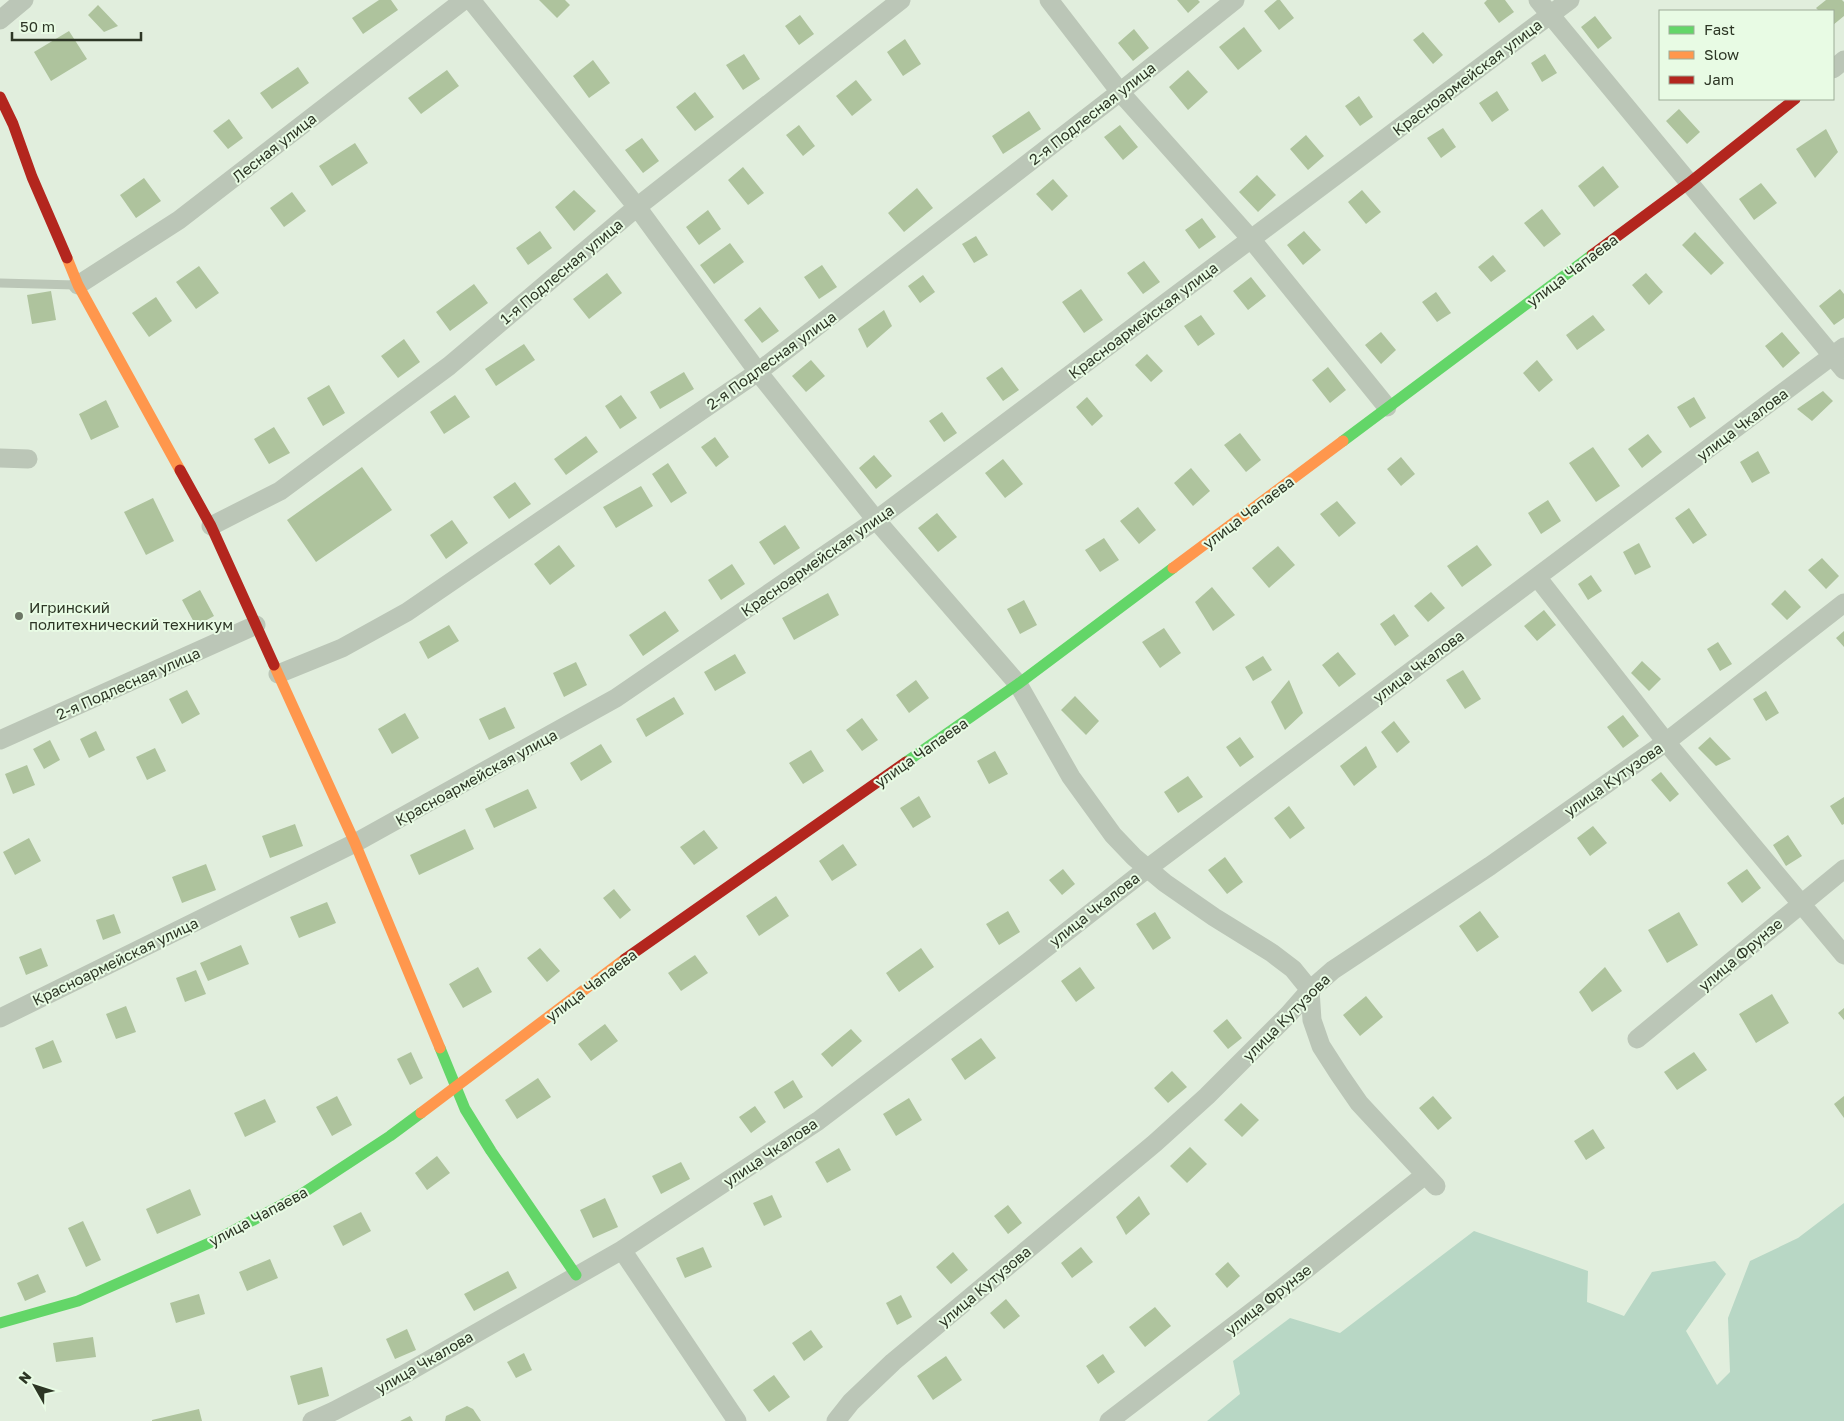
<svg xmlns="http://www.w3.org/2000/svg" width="1844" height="1421" font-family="'Golos Text',sans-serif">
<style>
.green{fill:#b8d7c5}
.building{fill:#aec39d}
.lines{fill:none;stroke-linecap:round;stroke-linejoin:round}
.lane{stroke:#bbc6b7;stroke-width:9}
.street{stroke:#bbc6b7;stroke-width:19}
.fast{stroke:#63d668;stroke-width:11}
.slow{stroke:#ff974d;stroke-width:11}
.jam{stroke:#b3261e;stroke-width:11}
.poi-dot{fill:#6c7665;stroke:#e8fbe4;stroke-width:2}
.labels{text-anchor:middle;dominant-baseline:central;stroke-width:4;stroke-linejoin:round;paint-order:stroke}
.street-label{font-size:15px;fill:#2d3625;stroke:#e8fbe4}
.poi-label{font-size:15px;fill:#2d3625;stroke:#e8fbe4;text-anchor:start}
</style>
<rect width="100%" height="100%" fill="#e1eedd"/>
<path class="green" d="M1844,1203V1421H1207L1240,1394L1233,1361L1290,1318L1340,1333L1474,1231L1588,1271L1587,1302L1624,1316L1652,1272L1715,1261L1726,1274L1686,1331L1717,1385L1730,1372L1728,1318L1750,1261L1798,1238Z"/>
<path class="building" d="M379,0H391L398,10L363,34L352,18Z
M539,0H565L570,5L557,18Z
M1177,0H1198L1200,2L1188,13Z
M1277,0H1280L1294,18L1279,30L1264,11Z
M1487,0H1505L1514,12L1499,23L1484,3Z
M1826,0H1842L1844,2V16L1833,25V11H1819L1816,8Z
M98,5L118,26L104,32L88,15Z
M800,15L814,34L799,45L785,26Z
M1595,16L1612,38L1598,49L1581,27Z
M1244,27L1262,51L1238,70L1219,47Z
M1134,29L1149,48L1133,61L1118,43Z
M69,31L87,59L51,81L34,52Z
M1423,32L1443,55L1433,64L1413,40Z
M905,39L921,64L903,76L887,52Z
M744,54L760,79L743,90L726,65Z
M1545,54L1557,73L1542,82L1531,63Z
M593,60L610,83L589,98L573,76Z
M298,67L309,83L272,109L260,93Z
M447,70L459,86L421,114L408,98Z
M1188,70L1208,92L1188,110L1169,87Z
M856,80L872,100L852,116L836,96Z
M1497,91L1509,110L1492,122L1479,103Z
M695,92L714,117L695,131L676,107Z
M1359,96L1373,117L1360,126L1345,106Z
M1679,109L1700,132L1687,144L1666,121Z
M1029,111L1041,129L1003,154L992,136Z
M229,119L243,138L228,149L213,131Z
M799,125L815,146L803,156L786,135Z
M1120,125L1138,147L1123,160L1104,137Z
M1443,128L1456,147L1441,158L1427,138Z
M1826,129L1838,152L1815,178L1796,149Z
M1306,135L1324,156L1308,170L1290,149Z
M642,138L659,161L643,173L625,150Z
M355,143L368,163L332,186L319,166Z
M1603,166L1619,187L1594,207L1578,186Z
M743,167L764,193L748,205L728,180Z
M1257,175L1276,195L1258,212L1239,192Z
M144,178L161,201L136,218L120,195Z
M1053,179L1068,196L1052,211L1036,194Z
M1761,183L1777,203L1754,220L1739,199Z
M917,188L933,208L904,232L888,213Z
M574,190L596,211L574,231L555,207Z
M1362,190L1381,212L1366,224L1348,202Z
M292,192L306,211L284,227L270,208Z
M1542,209L1561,234L1544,247L1524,223Z
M708,210L721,229L699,245L686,227Z
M1202,218L1216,237L1199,249L1185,230Z
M540,231L552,248L528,265L516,248Z
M1304,231L1321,250L1303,265L1287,245Z
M1695,232L1724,263L1711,275L1682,245Z
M976,236L988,255L974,263L962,244Z
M730,243L744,262L714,284L700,265Z
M1493,255L1506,271L1491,282L1478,267Z
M1144,261L1160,282L1143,294L1127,273Z
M822,265L837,287L819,299L804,277Z
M199,266L219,293L196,309L176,282Z
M607,273L622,293L589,319L573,299Z
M1646,273L1663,292L1649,305L1632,285Z
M923,275L935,292L920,303L908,286Z
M1251,277L1266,296L1248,310L1233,291Z
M474,284L488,303L450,331L436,312Z
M1081,289L1103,320L1084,333L1062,302Z
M1840,289L1844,294V318L1834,325L1819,306Z
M51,291L56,320L32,324L27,295Z
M1436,292L1451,313L1437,322L1422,302Z
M156,297L172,321L149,337L132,313Z
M760,307L779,331L762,343L744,320Z
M884,310L892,326L867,348L858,329Z
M1201,315L1215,334L1198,346L1184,326Z
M1593,315L1605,330L1577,350L1566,335Z
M1381,332L1396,350L1381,364L1365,345Z
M1782,332L1800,353L1783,368L1765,346Z
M404,339L420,362L398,378L381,356Z
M524,344L535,360L496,386L485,369Z
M1147,354L1163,371L1151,382L1135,365Z
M811,360L825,376L806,392L792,376Z
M1537,360L1553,380L1539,392L1523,373Z
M1002,367L1019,390L1003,401L986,378Z
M1328,367L1346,390L1330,403L1312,380Z
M684,372L694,389L660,409L650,392Z
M329,385L345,413L323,426L307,398Z
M1823,391L1833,401L1812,421L1797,409Z
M455,395L470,417L444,434L430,412Z
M621,395L637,418L620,429L605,406Z
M1087,397L1103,416L1092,426L1076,407Z
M1694,397L1706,418L1690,428L1677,407Z
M106,400L119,427L91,440L79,414Z
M942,412L957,433L944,442L929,421Z
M274,427L290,453L269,464L254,439Z
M1240,433L1261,460L1246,472L1224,445Z
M1648,434L1662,452L1642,468L1628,449Z
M586,436L598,452L566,475L554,459Z
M715,437L729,457L716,467L701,447Z
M1593,447L1620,486L1596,502L1569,463Z
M1758,451L1770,473L1752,483L1740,462Z
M874,455L892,476L876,489L859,468Z
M1401,457L1415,474L1401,486L1387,469Z
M1003,459L1023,484L1005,498L985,473Z
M668,463L687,493L671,503L652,474Z
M362,467L392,510L316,562L287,520Z
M1191,468L1210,491L1193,506L1174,483Z
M515,482L531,504L509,519L493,497Z
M641,486L653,506L616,528L603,507Z
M153,498L174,541L146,555L124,512Z
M1548,500L1561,521L1541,534L1528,513Z
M1337,501L1356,523L1339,537L1320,514Z
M1138,507L1156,530L1139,544L1120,521Z
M1689,508L1707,535L1693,544L1675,518Z
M937,513L957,537L938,552L918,528Z
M452,520L468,543L446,559L430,535Z
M785,525L800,548L774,565L759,542Z
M1104,538L1119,560L1100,572L1085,550Z
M1639,543L1651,567L1635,575L1623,552Z
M559,545L575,566L550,585L534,564Z
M1477,545L1492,565L1462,587L1447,566Z
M1278,546L1295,565L1269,588L1252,568Z
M1822,558L1839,576L1826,589L1808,570Z
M732,564L745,584L721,600L708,580Z
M1591,575L1602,591L1588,600L1578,584Z
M1212,587L1235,615L1213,631L1195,602Z
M200,590L214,616L196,626L182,600Z
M1785,590L1801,607L1787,620L1771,604Z
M1431,592L1445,608L1428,622L1414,606Z
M828,593L839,615L794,640L782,618Z
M1024,600L1037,625L1020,634L1007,609Z
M1544,610L1556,625L1537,641L1524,626Z
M665,611L679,631L643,656L629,635Z
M1394,614L1409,636L1395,646L1380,624Z
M449,625L459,641L428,659L419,642Z
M1164,628L1181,653L1160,668L1142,642Z
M1844,631V647L1836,638Z
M1718,642L1732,664L1720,671L1707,649Z
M1338,652L1356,674L1339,687L1322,665Z
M735,654L746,673L715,691L704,672Z
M1263,656L1272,670L1253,681L1245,667Z
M1642,661L1661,679L1649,691L1631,673Z
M576,662L587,685L564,697L553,673Z
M1463,670L1481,699L1465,709L1446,680Z
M916,680L929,698L909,713L896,695Z
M1289,680L1303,713L1285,730L1271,702Z
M187,690L200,714L182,724L169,699Z
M1766,691L1779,713L1766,721L1753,699Z
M1075,696L1099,721L1086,735L1061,710Z
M674,697L684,714L646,737L636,719Z
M505,707L515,728L489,740L479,719Z
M405,713L419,738L392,754L378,729Z
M1623,715L1639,736L1623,748L1607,727Z
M862,718L878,740L862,751L846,730Z
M1394,721L1410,742L1397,753L1381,732Z
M96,731L105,750L89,758L80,739Z
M1240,737L1254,757L1240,767L1226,747Z
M1710,737L1731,759L1716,766L1698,748Z
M50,740L60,760L44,769L33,749Z
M601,744L612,762L581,781L570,763Z
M1366,746L1377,767L1354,786L1340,766Z
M155,748L166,771L147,780L136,757Z
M811,750L824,771L803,784L789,763Z
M995,751L1008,774L989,784L977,761Z
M27,765L35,785L13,794L5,774Z
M1661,772L1679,794L1670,802L1651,780Z
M1188,776L1203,797L1178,813L1164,792Z
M528,789L537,808L494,828L485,809Z
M919,796L931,817L913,828L900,808Z
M1844,797V824L1842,825L1830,806Z
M1289,806L1305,828L1290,839L1274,818Z
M295,824L303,846L270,858L262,836Z
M1593,826L1607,843L1590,856L1577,838Z
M465,829L474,849L419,875L410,855Z
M704,830L718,848L694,865L680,847Z
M1788,835L1802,856L1786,866L1773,845Z
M29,838L41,861L15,875L3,852Z
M843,844L857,865L832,881L819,861Z
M1225,857L1243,882L1227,894L1208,870Z
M206,864L216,890L182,903L172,877Z
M1063,869L1075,884L1062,895L1049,880Z
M1747,869L1761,888L1742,903L1727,883Z
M614,889L631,910L620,919L603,898Z
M776,896L789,916L759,936L746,916Z
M327,902L336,923L299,938L290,917Z
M1008,911L1020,932L999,945L986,924Z
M1480,911L1499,937L1477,952L1459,926Z
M1155,912L1171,938L1153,950L1136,924Z
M1679,912L1698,945L1667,963L1648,930Z
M114,914L121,933L103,940L96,920Z
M241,945L249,964L208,981L200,963Z
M41,948L48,966L26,975L19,957Z
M540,948L560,971L547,982L527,958Z
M921,948L934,967L899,992L886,973Z
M695,955L708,973L681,991L668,973Z
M478,967L492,992L463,1008L449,984Z
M1080,967L1095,988L1076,1002L1061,981Z
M1605,967L1622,991L1592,1012L1579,992Z
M196,970L206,994L185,1002L176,978Z
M1772,994L1789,1023L1756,1043L1739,1014Z
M1366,996L1383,1017L1360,1036L1343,1015Z
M126,1006L136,1032L116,1039L106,1014Z
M1844,1008V1020L1838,1013Z
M1227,1019L1242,1038L1228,1049L1213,1031Z
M605,1024L618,1041L591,1061L578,1044Z
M851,1029L862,1041L832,1067L821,1054Z
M981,1038L996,1058L965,1080L951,1059Z
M53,1040L62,1062L43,1069L35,1048Z
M411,1052L423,1078L410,1085L397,1059Z
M1694,1052L1707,1070L1677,1090L1664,1072Z
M1172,1071L1187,1087L1168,1103L1154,1088Z
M538,1078L551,1097L517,1119L505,1100Z
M793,1080L803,1097L784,1109L774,1092Z
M337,1096L352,1125L332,1136L316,1107Z
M1433,1096L1452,1118L1438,1130L1419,1108Z
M1844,1096V1118L1834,1104Z
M909,1098L922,1120L896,1136L883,1114Z
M265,1099L276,1122L245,1137L234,1113Z
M1241,1103L1259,1120L1242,1137L1224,1120Z
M755,1106L766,1122L751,1133L739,1117Z
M1593,1129L1605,1148L1586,1160L1574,1141Z
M1190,1147L1207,1164L1187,1183L1170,1166Z
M839,1148L851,1170L827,1183L815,1162Z
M437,1156L450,1173L427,1190L415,1173Z
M681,1162L690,1179L661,1194L652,1176Z
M190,1189L201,1215L157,1234L146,1209Z
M772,1195L782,1217L764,1226L753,1203Z
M1139,1196L1150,1214L1126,1235L1116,1217Z
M605,1198L618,1227L593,1238L580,1210Z
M1008,1205L1022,1223L1008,1234L994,1216Z
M361,1212L371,1231L343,1246L333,1226Z
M83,1221L101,1260L86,1267L68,1228Z
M703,1247L712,1267L685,1278L676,1258Z
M1081,1247L1093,1262L1072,1278L1061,1263Z
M953,1252L968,1270L951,1284L936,1267Z
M270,1259L278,1278L247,1291L239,1272Z
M1228,1262L1240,1276L1227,1288L1215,1274Z
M508,1271L517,1288L474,1311L464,1294Z
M38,1274L46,1292L25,1301L17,1283Z
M199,1294L205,1314L176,1323L170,1303Z
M901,1295L912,1317L897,1325L886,1303Z
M1006,1299L1020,1316L1004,1329L990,1313Z
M1155,1307L1171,1326L1145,1347L1129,1327Z
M407,1329L416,1350L395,1359L386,1339Z
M811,1330L823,1347L804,1361L792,1343Z
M93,1337L96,1357L56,1362L53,1343Z
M524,1353L532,1370L516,1378L507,1362Z
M1103,1354L1115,1372L1098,1384L1086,1366Z
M946,1356L962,1380L933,1400L917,1376Z
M322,1367L329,1396L298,1405L290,1376Z
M774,1375L790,1397L769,1412L753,1390Z
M467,1406L473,1409L481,1421H445L446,1416Z
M199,1409L202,1421H152V1420Z
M410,1416L413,1421H400Z"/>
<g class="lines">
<path class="lane" d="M0,283L75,285"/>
<path class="street" d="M471,0L637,207L758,372L876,520L1018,684L1071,777L1113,835L1134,857L1165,883L1214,917L1272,953L1293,969L1310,990L1312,1020L1321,1046L1339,1074L1359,1103L1436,1186
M1049,0L1120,92L1251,239L1387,407
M1538,0L1844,370
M0,20L24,0
M1833,69L1844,60
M78,285L179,220L464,0
M0,458L28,459
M211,526L280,491L449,366L637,207L901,0
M1537,577L1666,742L1844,955
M278,674L342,648L407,612L758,372L1120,92L1235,0
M0,740L256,625
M0,1018L355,843L616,698L876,520L1570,0
M1637,1039L1844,869
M622,1250L737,1421
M312,1421L334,1411L403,1375L622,1250L818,1121L1028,962L1148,868L1844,347
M836,1421L851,1402L893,1362L1155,1143L1207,1096L1288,1015L1310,990L1333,970L1490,866L1666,742L1844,603
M1109,1421L1266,1301L1425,1175"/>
<path class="fast" d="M1343,441L1592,255
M906,762L1018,684L1173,568
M440,1048L465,1109L491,1151L576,1275
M0,1323L78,1301L216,1240L300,1195L390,1136L421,1113"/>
<path class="slow" d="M67,258L78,285L180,470
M1173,568L1343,441
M274,665L355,843L440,1048
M421,1113L625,959"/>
<path class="jam" d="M0,97L13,124L32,177L67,258
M1592,255L1689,183L1795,99
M180,470L211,526L274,665
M625,959L906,762"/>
</g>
<circle class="poi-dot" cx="19" cy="616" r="5"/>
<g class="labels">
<g class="street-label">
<text transform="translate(1467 77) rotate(-37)">Красноармейская улица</text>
<text transform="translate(1092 113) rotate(-38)">2-я Подлесная улица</text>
<text transform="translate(274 147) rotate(-38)">Лесная улица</text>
<text transform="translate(1572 270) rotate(-37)">улица Чапаева</text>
<text transform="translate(561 271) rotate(-40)">1-я Подлесная улица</text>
<text transform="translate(1143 320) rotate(-37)">Красноармейская улица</text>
<text transform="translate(771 360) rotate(-36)">2-я Подлесная улица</text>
<text transform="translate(1742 424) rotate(-37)">улица Чкалова</text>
<text transform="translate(1248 512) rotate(-37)">улица Чапаева</text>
<text transform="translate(817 560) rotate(-35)">Красноармейская улица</text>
<text transform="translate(1418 666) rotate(-37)">улица Чкалова</text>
<text transform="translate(128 683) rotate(-24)">2-я Подлесная улица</text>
<text transform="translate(921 752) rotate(-35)">улица Чапаева</text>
<text transform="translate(476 777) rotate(-29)">Красноармейская улица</text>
<text transform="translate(1613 779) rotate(-35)">улица Кутузова</text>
<text transform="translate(1094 909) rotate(-38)">улица Чкалова</text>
<text transform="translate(1740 954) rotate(-40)">улица Фрунзе</text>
<text transform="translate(115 961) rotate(-26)">Красноармейская улица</text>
<text transform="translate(591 985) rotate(-37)">улица Чапаева</text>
<text transform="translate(1286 1017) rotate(-45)">улица Кутузова</text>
<text transform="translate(770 1152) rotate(-34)">улица Чкалова</text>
<text transform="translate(258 1216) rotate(-28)">улица Чапаева</text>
<text transform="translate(984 1286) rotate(-40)">улица Кутузова</text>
<text transform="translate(1268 1299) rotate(-38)">улица Фрунзе</text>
<text transform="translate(424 1362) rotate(-30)">улица Чкалова</text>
</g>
<g class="poi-label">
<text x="29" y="607">Игринский<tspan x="29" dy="17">политехнический техникум</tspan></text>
</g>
</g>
<rect x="1659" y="10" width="175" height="90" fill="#e8fbe4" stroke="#9dac98"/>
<rect x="1669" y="26" width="25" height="8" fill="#63d668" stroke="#9dac98"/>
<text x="1704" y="35" font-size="15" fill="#2d3625">Fast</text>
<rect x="1669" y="51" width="25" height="8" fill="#ff974d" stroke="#9dac98"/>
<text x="1704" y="60" font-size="15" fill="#2d3625">Slow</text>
<rect x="1669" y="76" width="25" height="8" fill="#b3261e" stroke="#9dac98"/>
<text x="1704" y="85" font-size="15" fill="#2d3625">Jam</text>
<g transform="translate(35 1386) rotate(309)" stroke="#e8fbe4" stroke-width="4" paint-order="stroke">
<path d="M0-4L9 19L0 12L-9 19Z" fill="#2d3625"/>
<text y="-8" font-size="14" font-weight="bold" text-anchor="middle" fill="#2d3625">N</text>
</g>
<path d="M12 32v8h129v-8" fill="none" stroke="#2d3625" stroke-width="2.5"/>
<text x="20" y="32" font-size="15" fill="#2d3625" stroke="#e8fbe4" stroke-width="4" paint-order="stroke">50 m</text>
</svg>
